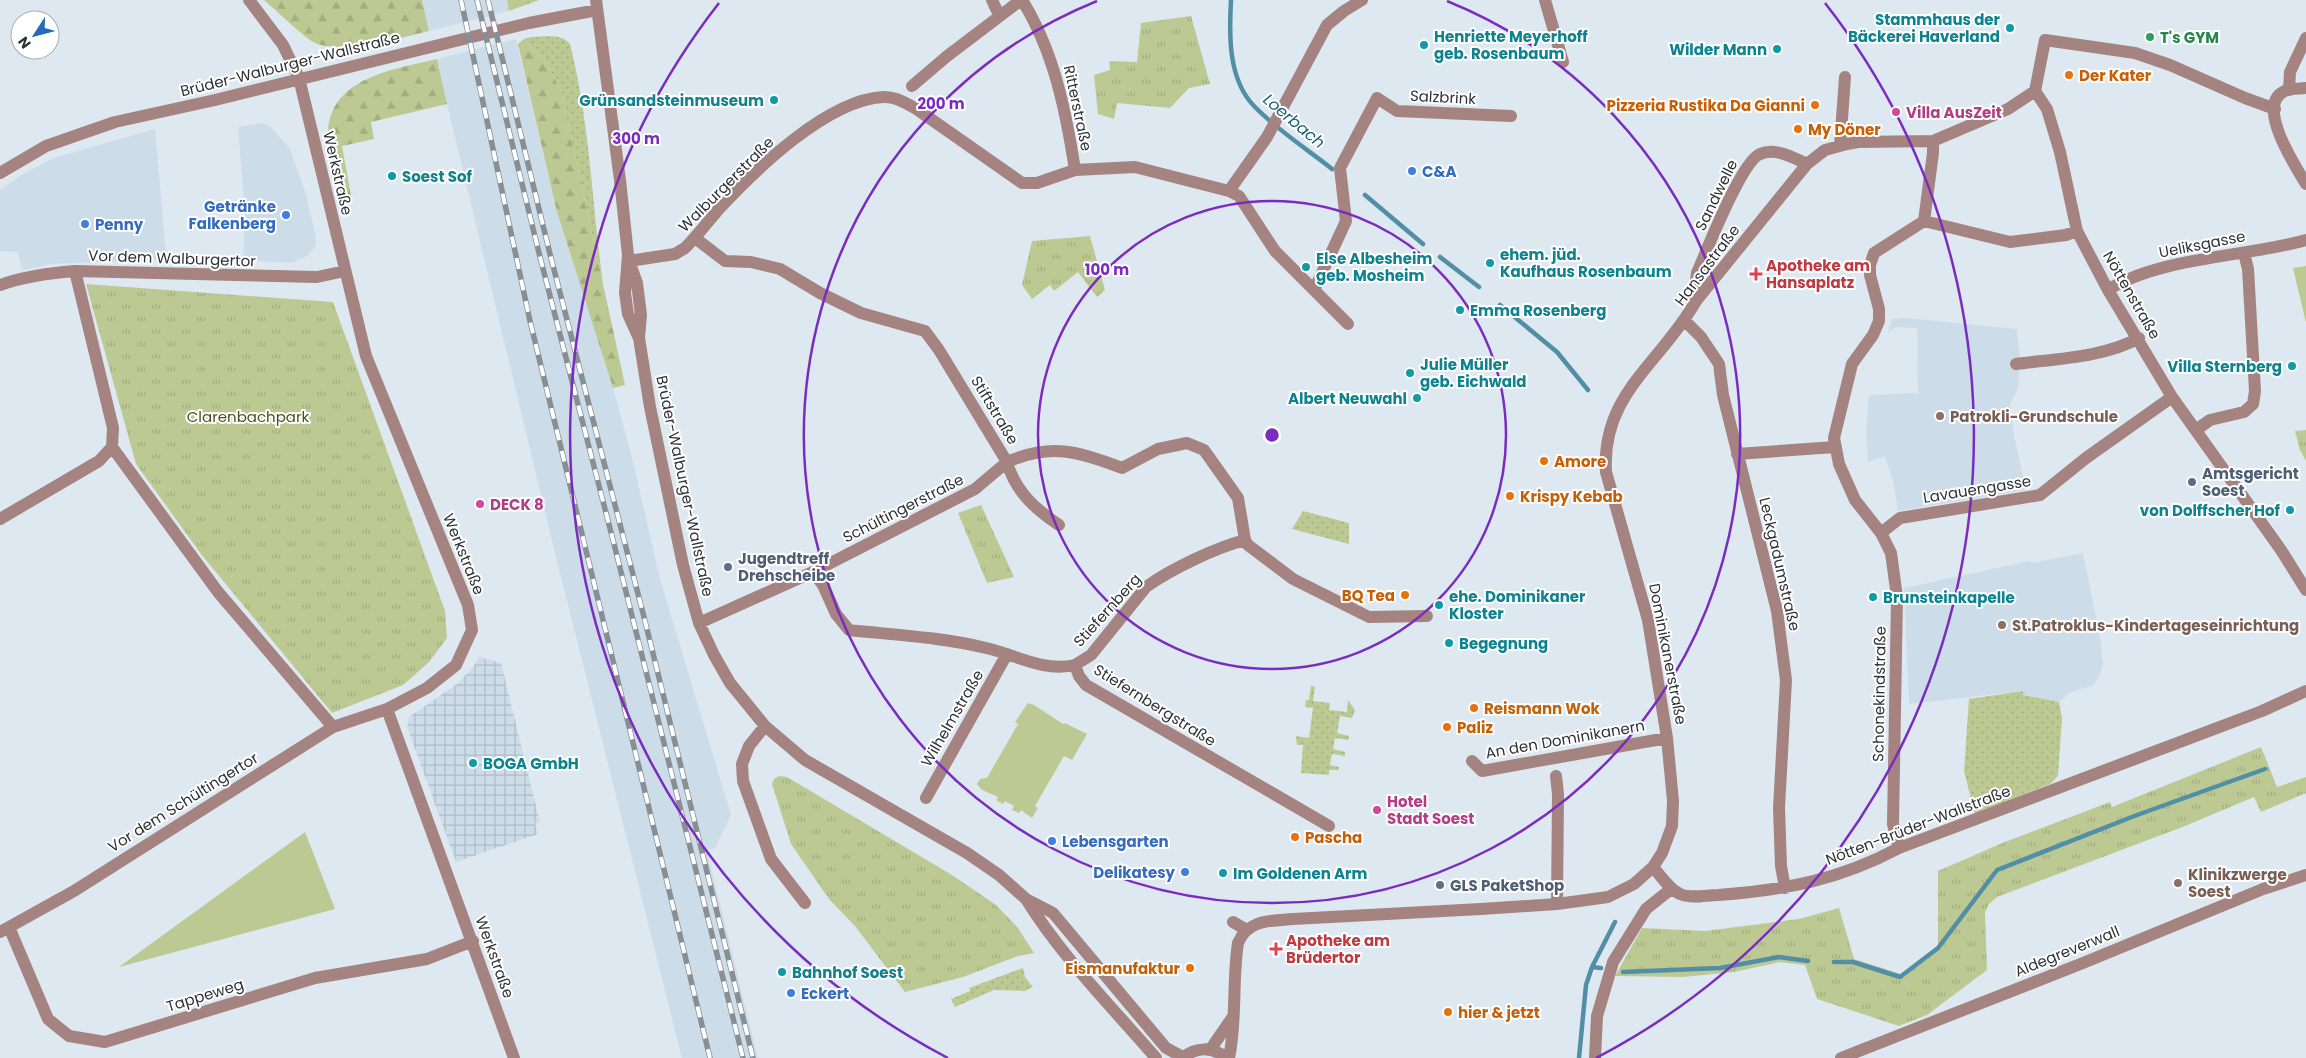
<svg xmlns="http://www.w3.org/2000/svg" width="2306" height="1058" font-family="Poppins,sans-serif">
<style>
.built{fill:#cddce9}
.industrial{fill:url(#industrial-grid)}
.grass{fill:url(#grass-dots)}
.forest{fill:url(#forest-firs)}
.park{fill:url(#park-tufts)}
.garden{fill:#bdc993}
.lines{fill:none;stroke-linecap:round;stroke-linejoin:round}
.stream{stroke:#528fa7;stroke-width:4.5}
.minor{stroke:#a58380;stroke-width:12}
.rail-casing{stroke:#878e94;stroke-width:5.5}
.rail{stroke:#fff;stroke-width:4;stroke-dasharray:11;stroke-linecap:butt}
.ring{fill:none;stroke:#7b2cbf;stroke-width:2.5}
.culture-dot{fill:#0f9aa8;stroke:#fff;stroke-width:2}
.leisure-dot{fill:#2e9e5b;stroke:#fff;stroke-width:2}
.food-dot{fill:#e8710a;stroke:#fff;stroke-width:2}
.hotel-dot{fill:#d1479c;stroke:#fff;stroke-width:2}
.shop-dot{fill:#3f7fe0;stroke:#fff;stroke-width:2}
.health-dot{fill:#e0444e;stroke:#fff;stroke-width:2}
.education-dot{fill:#8d6e63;stroke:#fff;stroke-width:2}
.service-dot{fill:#5c6f8a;stroke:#fff;stroke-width:2}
.labels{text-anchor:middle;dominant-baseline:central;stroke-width:4;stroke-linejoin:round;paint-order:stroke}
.culture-label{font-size:15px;font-weight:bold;fill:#0d838f;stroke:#fff;text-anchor:start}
.leisure-label{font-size:15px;font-weight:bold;fill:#27864d;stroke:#fff;text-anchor:start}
.street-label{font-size:15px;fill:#2e3235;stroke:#fff}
.food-label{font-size:15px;font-weight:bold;fill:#c56008;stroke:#fff;text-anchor:start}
.hotel-label{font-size:15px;font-weight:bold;fill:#b23c85;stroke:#fff;text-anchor:start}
.shop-label{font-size:15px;font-weight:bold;fill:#366cbe;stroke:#fff;text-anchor:start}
.health-label{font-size:15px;font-weight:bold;fill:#be3a42;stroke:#fff;text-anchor:start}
.park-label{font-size:15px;fill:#49521e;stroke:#fff}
.education-label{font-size:15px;font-weight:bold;fill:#785e54;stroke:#fff;text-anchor:start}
.service-label{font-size:15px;font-weight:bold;fill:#4e5e75;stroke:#fff;text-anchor:start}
.water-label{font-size:16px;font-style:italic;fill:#1e6078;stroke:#fff}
.centre{fill:#7b2cbf;stroke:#fff;stroke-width:2.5}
.ring-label{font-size:15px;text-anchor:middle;font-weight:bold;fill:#7b2cbf;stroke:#fff;stroke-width:4;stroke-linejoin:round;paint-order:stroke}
</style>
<defs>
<pattern id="industrial-grid" width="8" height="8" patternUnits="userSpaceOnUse" patternTransform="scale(1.25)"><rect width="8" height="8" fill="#cddce9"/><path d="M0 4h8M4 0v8" fill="none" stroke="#b0bdc8"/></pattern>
<pattern id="grass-dots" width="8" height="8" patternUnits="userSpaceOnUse" patternTransform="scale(1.25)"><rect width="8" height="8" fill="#bdc993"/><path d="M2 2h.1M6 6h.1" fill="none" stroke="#a3ad7f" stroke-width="1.8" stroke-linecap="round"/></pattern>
<pattern id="forest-firs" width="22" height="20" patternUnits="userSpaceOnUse" patternTransform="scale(1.25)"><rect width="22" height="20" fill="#bdc993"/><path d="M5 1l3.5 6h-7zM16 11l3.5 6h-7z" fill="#a3ad7f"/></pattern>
<pattern id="park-tufts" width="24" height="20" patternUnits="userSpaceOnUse" patternTransform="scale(1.25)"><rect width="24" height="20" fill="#bdc993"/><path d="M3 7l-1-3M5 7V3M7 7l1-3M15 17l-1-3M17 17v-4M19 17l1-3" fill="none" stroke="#a3ad7f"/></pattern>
</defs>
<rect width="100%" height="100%" fill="#dee8f1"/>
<path class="built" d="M422,0H507L509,11L429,31Z
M516,39L557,212L613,388L633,462L660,579L731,815L715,848L707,851L758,1058H682L555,553L447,104L437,59Z
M262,123L270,126L290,149L306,195L316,238V246L307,256L292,263L243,260L245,214L238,127Z
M155,129L166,256L158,260L51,264L22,270L18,252L0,251V190L23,174L54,158Z
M1907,318L2017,329L2020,359L2018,388L2010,404L2014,436L2026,490L1898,511L1894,484L1885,456L1868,462L1866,433L1869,395L1918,393L1917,328L1896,327L1888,333L1892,319Z
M2083,553L2101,643L2103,665L2099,677L2093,685L2069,693L2059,702L2022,695V691L1909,704L1904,588L2030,561L2032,563Z"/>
<path class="industrial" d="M479,657L501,663L540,823H535L538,834L456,862L407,727L409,717L457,684L474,666Z"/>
<path class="grass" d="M532,37C545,37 561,33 570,44C590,123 592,204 603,284L561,91L548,66L524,39Z
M1303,511L1349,523V544L1292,529Z
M1311,686L1315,687L1313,701L1330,703L1329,710L1347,712L1348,700L1355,710L1352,718L1340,716L1337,733L1349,736L1348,740L1335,738L1333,749L1345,752V756L1332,754L1330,765L1339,767V770H1329V775L1301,773L1303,745H1297L1296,736L1309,738L1313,708L1305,707L1306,700H1309Z
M2023,691V695L2059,702L2062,718L2058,776L2050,784L1975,814L1964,771L1969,699Z
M1023,968L1025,977L1033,987L1025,991L994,990L955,1007L951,999L970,991L969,988Z"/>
<path class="forest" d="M264,0H422L429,31C399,38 345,55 315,43C304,38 275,9 264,0Z
M507,0H539L509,11Z
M524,39L548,66L561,91L625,385L613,388L557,212L518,44Z
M437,59L447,104L371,122L374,139L342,146L352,201L343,204C338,181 328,155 328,132C330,77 396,69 437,59Z"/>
<path class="park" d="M1191,16L1210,84L1189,88L1170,108L1117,103L1114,119L1098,114L1094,75L1110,70L1109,61L1137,62L1141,23Z
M1090,236L1105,290L1097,297L1078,272L1054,291L1050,285L1032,299L1022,285L1032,241Z
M86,284L333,302L445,611L447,638L429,662L403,685L332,713L201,554L136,464Z
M2306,430V461L2300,450L2295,431Z
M981,505L1014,577L987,583L958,513Z
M2261,747L2277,787L2306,777V793L2261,812L2254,797L2185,826L1997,897L1989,904L1985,912L1987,970L1927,1015L1899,1026L1817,999L1805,965L1780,962L1734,972L1683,977L1615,976L1642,928L1705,931L1799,919L1839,908L1854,959L1901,974L1938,946V871L2000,844L2110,802L2112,807Z
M779,776L787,777L952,875L996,905L1018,928L1034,953L1018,956L963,977L905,992L855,926L829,899L791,844L772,784L774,779Z"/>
<path class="garden" d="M2306,266V323L2293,268Z
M1028,703L1034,705L1063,724L1065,723L1087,734L1072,760L1064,756L1035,806L1038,808L1032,818L1021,810L1019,813L1012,810L1014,806L1005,801L1003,804L996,800L998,797L982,790L977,784L980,779L987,778L1018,724L1015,722Z
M305,832L335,909L119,967Z"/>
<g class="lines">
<path class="stream" d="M1231,0C1229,35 1228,79 1254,106C1277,130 1307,149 1332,169
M1365,195L1423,244
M1440,257L1479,287
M1500,305L1557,352L1588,390
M1834,962H1853L1900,977L1938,948L1997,870L2137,815L2265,769
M1592,967L1601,968
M1623,972L1720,968L1779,957L1808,961
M1579,1058L1586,985L1592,967L1615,922"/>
<path class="minor" d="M596,0L620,180L628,255L625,293L628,314L638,336
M992,0L999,15
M1022,0C1054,51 1066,112 1075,170
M1545,0L1563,62
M912,86L946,57L1021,0
M2306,88C2299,89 2289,88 2283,92C2256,107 2296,167 2306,184
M2289,90L2290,72L2306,38
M2275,109L2245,98L2170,65L2135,53L2045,40L2035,91L2047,109L2060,152L2077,231L2108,290L2172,397L2281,550L2306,590
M1840,146L1845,77
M0,173L46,146L115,122L215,100L529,23L597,10
M1229,191L1239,196L1275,251L1348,324
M1924,221L2010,242L2066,235L2077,231
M695,238L725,261L751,262L780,269L820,293L861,313L925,331L939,350L1007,462C1051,443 1078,451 1122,468L1158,449L1187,443L1204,450L1238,498L1245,540L1248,545L1293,579L1369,617L1427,616
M629,261L637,283L641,315L639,338L650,407L683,565L699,623L714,655L730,683L765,726L805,760L967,853L999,875L1026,899L1053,913L1166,1048L1183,1057
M629,261L675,254L685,248C697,236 707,223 718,210C755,170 827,100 883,97C895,96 905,103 915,108L1022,183H1037L1075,170L1135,167L1229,191L1267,137L1327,25L1344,11L1362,0
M75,271L113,428L112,447L218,592L333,727
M0,285C25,276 49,273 75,271L317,277L345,271
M1314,290L1346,221L1340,168L1377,98L1397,111L1511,116
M2108,290C2160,257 2246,257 2306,240
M1696,301L1695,288L1697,273C1707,250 1741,162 1760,154C1775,147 1794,158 1807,164
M1685,321L1701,337L1719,364L1723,395L1777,611L1786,680L1779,808L1781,866L1785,888
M2016,364C2054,359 2106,357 2139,338
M2196,430L2210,420L2244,412L2253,404L2255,391L2248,269L2244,253
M1737,454L1835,447
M0,519L99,461L112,447
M1881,533L1900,518L2040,495L2086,458L2172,397
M813,572L823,585L836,614L849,630C895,635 941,637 986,648C1017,655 1042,672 1075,665L1079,676L1086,685L1329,826
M699,623L813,572L975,489L1007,462C1015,491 1035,509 1059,525
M1075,665L1091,655L1146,587C1171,569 1215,548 1245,540
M387,709L514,1058
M765,726L749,746L742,764L743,781L771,859L805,903
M1472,761L1482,771L1667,738
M1556,776L1558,794L1557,904
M926,798L1007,654
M1899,848L1893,824L1897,597L1891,553L1881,533L1855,500L1839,464L1834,438L1852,364L1873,335L1879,321V309L1870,275V265L1874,253L1924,221L1933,153V141
M1653,867C1661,876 1669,889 1680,894C1690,899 1707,895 1718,895C1785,890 1839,880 1899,848L2262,711L2306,691
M1026,899C1062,957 1112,1007 1156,1058
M1233,922L1245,929
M9,927L48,1019L69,1036L105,1042L315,978L427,959L473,941
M0,932L74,891L333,727L387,709L427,688L456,665L472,630L468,605L366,356L299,78L283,45L249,0
M1210,1050L1232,1018
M1182,1058C1196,1047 1212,1046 1226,1058
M1229,1058C1237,1021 1232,981 1238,943C1248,919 1271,921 1293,919L1481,909L1557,904L1608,897L1634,884L1653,867L1662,853L1672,826L1673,801L1667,738L1648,620L1606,472C1601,394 1661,363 1696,301L1807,164L1825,150L1847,144L1858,142L1933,141L2008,109L2035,91
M1595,1058L1597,1016L1613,962L1646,909L1671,889
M1841,1058L2083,963L2263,889L2306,875"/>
<defs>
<path id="rail" d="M461,0L530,321L710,1058
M477,0L540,257L613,540L743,1058
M488,0L550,254L644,617L753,1058"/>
</defs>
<use href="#rail" class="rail-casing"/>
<use href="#rail" class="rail"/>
</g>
<g class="ring">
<circle cx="1272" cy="435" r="234"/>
<path d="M1447 1A468 468 0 1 1 1097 1"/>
<path d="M948 1058A702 702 0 0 1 719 3M1825 3A702 702 0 0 1 1596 1058"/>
</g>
<g class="culture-dot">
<circle cx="2010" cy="28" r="5"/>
<circle cx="1424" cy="45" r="5"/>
<circle cx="1777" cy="49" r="5"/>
<circle cx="774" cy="100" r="5"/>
<circle cx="392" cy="176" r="5"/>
<circle cx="1490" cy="263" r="5"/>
<circle cx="1306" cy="267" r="5"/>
<circle cx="1460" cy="310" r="5"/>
<circle cx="2292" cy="366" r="5"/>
<circle cx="1410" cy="373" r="5"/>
<circle cx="1417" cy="398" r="5"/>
<circle cx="2290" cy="510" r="5"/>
<circle cx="1873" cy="597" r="5"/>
<circle cx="1439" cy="605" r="5"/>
<circle cx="1449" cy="643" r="5"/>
<circle cx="473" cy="763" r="5"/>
<circle cx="1223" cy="873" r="5"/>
<circle cx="782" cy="972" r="5"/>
</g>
<circle class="leisure-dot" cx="2150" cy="37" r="5"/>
<g class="food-dot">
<circle cx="2069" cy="75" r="5"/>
<circle cx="1815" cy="105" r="5"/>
<circle cx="1798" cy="129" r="5"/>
<circle cx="1544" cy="461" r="5"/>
<circle cx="1510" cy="496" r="5"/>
<circle cx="1405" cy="595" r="5"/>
<circle cx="1474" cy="708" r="5"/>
<circle cx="1447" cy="727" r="5"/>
<circle cx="1295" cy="837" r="5"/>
<circle cx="1190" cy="968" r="5"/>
<circle cx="1448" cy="1012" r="5"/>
</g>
<g class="hotel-dot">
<circle cx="1896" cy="112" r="5"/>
<circle cx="480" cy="504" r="5"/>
<circle cx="1377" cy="810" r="5"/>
</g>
<g class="shop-dot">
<circle cx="1412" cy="171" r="5"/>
<circle cx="286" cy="215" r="5"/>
<circle cx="85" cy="224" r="5"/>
<circle cx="1052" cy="841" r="5"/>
<circle cx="1185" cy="872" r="5"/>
<circle cx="791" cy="993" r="5"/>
</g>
<g class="health-dot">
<path d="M1753.5 266.5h5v5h5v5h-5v5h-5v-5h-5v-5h5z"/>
<path d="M1273.5 941.5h5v5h5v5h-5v5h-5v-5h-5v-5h5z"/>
</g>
<g class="education-dot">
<circle cx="1940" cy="416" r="5"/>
<circle cx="2002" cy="625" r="5"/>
<circle cx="2178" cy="883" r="5"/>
</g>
<g class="service-dot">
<circle cx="2192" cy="482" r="5"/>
<circle cx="728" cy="567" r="5"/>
<circle cx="1440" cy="885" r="5"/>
</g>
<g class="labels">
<g class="culture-label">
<text x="2000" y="19" text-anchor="end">Stammhaus der<tspan x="2000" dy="17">Bäckerei Haverland</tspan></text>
<text x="1434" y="36">Henriette Meyerhoff<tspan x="1434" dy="17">geb. Rosenbaum</tspan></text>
<text x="1767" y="49" text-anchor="end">Wilder Mann</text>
<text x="764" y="100" text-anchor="end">Grünsandsteinmuseum</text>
<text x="402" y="176">Soest Sof</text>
<text x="1500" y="254">ehem. jüd.<tspan x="1500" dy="17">Kaufhaus Rosenbaum</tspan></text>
<text x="1316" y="258">Else Albesheim<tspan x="1316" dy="17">geb. Mosheim</tspan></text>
<text x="1470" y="310">Emma Rosenberg</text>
<text x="1420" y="364">Julie Müller<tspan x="1420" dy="17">geb. Eichwald</tspan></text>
<text x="2282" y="366" text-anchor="end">Villa Sternberg</text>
<text x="1407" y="398" text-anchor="end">Albert Neuwahl</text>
<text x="2280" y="510" text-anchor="end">von Dolffscher Hof</text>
<text x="1449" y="596">ehe. Dominikaner<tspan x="1449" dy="17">Kloster</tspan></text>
<text x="1883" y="597">Brunsteinkapelle</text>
<text x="1459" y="643">Begegnung</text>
<text x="483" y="763">BOGA GmbH</text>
<text x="1233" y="873">Im Goldenen Arm</text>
<text x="792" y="972">Bahnhof Soest</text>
</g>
<g class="leisure-label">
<text x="2160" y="37">T's GYM</text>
</g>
<g class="street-label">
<text transform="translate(290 64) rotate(-14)">Brüder-Walburger-Wallstraße</text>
<text transform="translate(1443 97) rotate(3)">Salzbrink</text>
<text transform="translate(1078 108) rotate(78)">Ritterstraße</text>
<text transform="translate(338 173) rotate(77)">Werkstraße</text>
<text transform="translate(726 184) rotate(-45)">Walburgerstraße</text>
<text transform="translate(1716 195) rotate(-64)">Sandwelle</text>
<text transform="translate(2202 244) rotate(-11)">Ueliksgasse</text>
<text transform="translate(172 258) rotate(2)">Vor dem Walburgertor</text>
<text transform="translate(1707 265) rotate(-53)">Hansastraße</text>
<text transform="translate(2132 295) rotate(60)">Nöttenstraße</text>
<text transform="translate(995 410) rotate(59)">Stiftstraße</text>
<text transform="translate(685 486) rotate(78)">Brüder-Walburger-Wallstraße</text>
<text transform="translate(1977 489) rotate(-9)">Lavauengasse</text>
<text transform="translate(903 508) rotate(-27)">Schültingerstraße</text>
<text transform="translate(464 554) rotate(68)">Werkstraße</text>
<text transform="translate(1780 564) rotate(77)">Leckgadumstraße</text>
<text transform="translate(1107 610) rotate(-48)">Stiefernberg</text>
<text transform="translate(1668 654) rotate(79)">Dominikanerstraße</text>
<text transform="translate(1879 694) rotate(-89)">Schonekindstraße</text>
<text transform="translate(1155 705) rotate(32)">Stiefernbergstraße</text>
<text transform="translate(952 718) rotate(-60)">Wilhelmstraße</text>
<text transform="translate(1565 739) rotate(-10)">An den Dominikanern</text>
<text transform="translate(183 802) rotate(-32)">Vor dem Schültingertor</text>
<text transform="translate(1918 825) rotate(-21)">Nötten-Brüder-Wallstraße</text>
<text transform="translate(2067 951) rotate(-22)">Aldegreverwall</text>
<text transform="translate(495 957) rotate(70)">Werkstraße</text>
<text transform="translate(205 995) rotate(-17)">Tappeweg</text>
</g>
<g class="food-label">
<text x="2079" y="75">Der Kater</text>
<text x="1805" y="105" text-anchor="end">Pizzeria Rustika Da Gianni</text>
<text x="1808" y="129">My Döner</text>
<text x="1554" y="461">Amore</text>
<text x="1520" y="496">Krispy Kebab</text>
<text x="1395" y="595" text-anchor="end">BQ Tea</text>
<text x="1484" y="708">Reismann Wok</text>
<text x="1457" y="727">Paliz</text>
<text x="1305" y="837">Pascha</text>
<text x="1180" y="968" text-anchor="end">Eismanufaktur</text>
<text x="1458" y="1012">hier &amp; jetzt</text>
</g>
<g class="hotel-label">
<text x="1906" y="112">Villa AusZeit</text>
<text x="490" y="504">DECK 8</text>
<text x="1387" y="801">Hotel<tspan x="1387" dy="17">Stadt Soest</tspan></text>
</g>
<g class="shop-label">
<text x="1422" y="171">C&amp;A</text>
<text x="276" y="206" text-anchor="end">Getränke<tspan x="276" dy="17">Falkenberg</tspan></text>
<text x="95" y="224">Penny</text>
<text x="1062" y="841">Lebensgarten</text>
<text x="1175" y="872" text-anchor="end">Delikatesy</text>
<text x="801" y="993">Eckert</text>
</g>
<g class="health-label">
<text x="1766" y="265">Apotheke am<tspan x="1766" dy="17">Hansaplatz</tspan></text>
<text x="1286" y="940">Apotheke am<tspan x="1286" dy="17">Brüdertor</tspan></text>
</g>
<g class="park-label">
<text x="248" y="416">Clarenbachpark</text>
</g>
<g class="education-label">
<text x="1950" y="416">Patrokli-Grundschule</text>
<text x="2012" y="625">St.Patroklus-Kindertageseinrichtung</text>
<text x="2188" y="874">Klinikzwerge<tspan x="2188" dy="17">Soest</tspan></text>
</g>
<g class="service-label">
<text x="2202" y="473">Amtsgericht<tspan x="2202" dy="17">Soest</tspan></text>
<text x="738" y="558">Jugendtreff<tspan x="738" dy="17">Drehscheibe</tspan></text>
<text x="1450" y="885">GLS PaketShop</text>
</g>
<g class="water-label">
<text transform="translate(1294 121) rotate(40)">Loerbach</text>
</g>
</g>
<circle cx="1272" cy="435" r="8" class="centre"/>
<g class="ring-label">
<text x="941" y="109">200 m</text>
<text x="636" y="144">300 m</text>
<text x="1107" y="275">100 m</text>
</g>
<g transform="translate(35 35) rotate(234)"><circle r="24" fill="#ffffff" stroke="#abadae"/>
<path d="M0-4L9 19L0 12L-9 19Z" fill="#236aba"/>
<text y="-8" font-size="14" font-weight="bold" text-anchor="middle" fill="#2e3235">N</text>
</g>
</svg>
